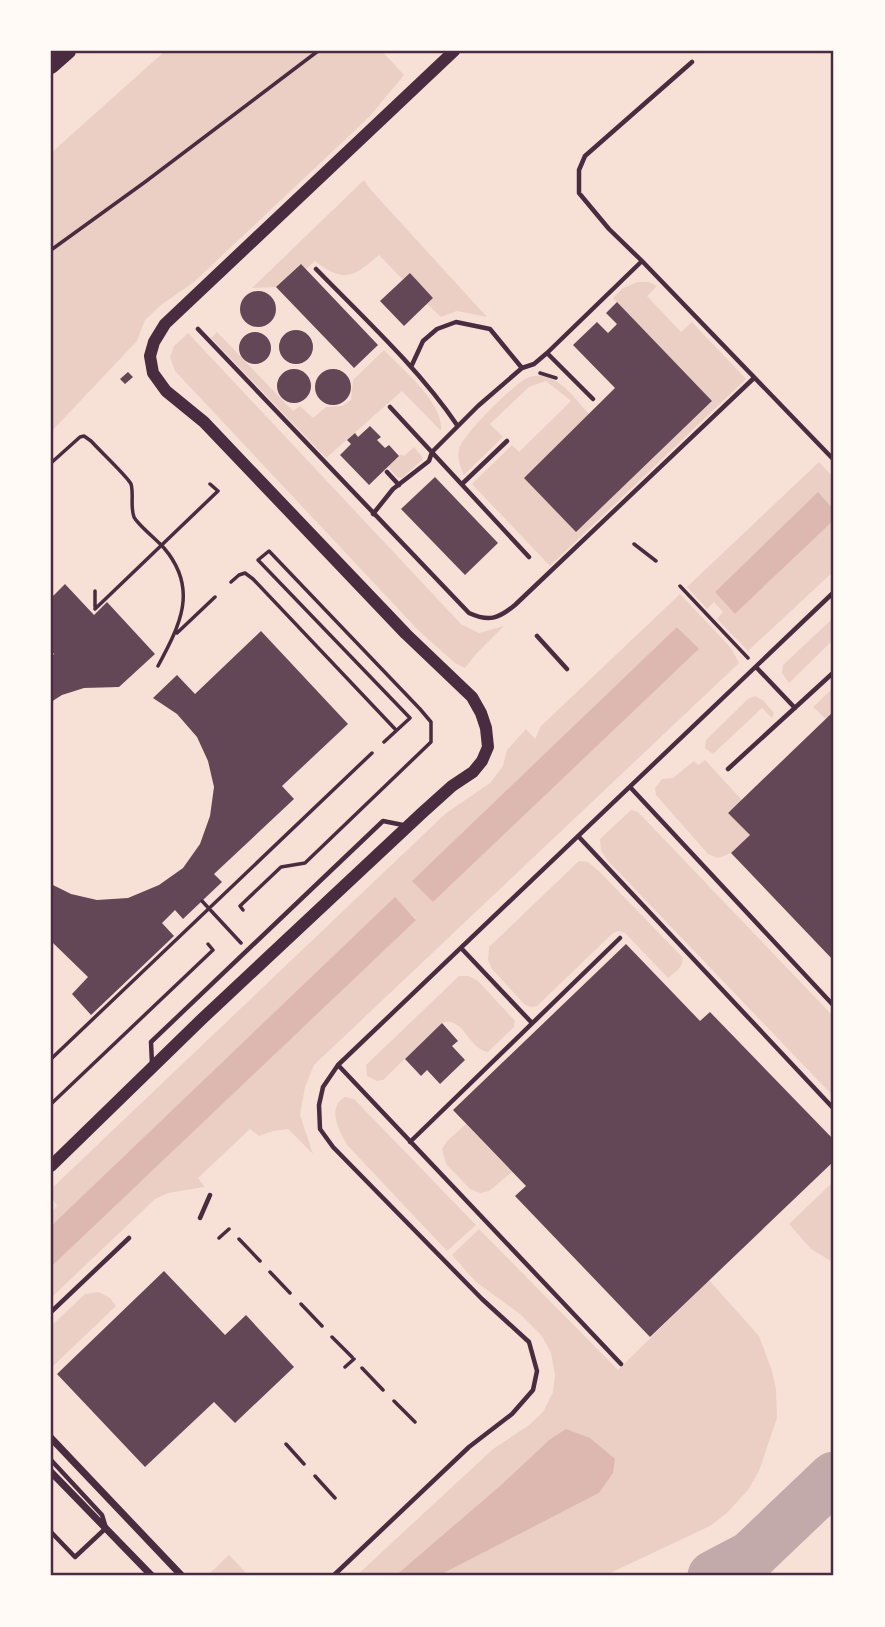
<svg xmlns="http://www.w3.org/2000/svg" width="885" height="1627" font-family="Karla,sans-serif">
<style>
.green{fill:#ebcfc5;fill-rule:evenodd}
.water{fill:#dcb8b0}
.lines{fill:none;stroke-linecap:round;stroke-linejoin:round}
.taxiway{stroke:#c3aaaa;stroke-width:51}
.building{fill:#644757}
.path{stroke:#4a2c40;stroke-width:3.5}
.service{stroke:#4a2c40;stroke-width:4.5}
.minor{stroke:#4a2c40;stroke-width:7}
.tertiary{stroke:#4a2c40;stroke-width:12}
.trunk{stroke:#4a2c40;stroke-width:16}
.neatline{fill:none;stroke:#4a2c40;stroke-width:2.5}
</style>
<rect width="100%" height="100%" fill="#f7e1d7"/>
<path class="green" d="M165,51H382L404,75L370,116L194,282L161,305L145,320L137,341L51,432V153Z
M364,180L371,190L487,317L457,311L441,317L427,304L433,298L410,274L403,280L379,255C353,278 344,283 315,261L306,269L300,264L276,287L252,288Z
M637,282H649L657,286L647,296L681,332L692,322L746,379L550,566L472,484L512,445L519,452L571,401L546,381L529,387L490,424L503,437L464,475C460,466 457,459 459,449C463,434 514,384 527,378C532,376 538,375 543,376C563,380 576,400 589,414L576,531L712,402L613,298L623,288Z
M217,332L293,411L300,406L313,418L326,407L342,406L351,400L353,380L384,350C403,370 444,403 441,431L402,391L326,458L211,338Z
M188,333L461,624L479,633L504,626L476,654L465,668L455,663L419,631L175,371L170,357L174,346Z
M414,447L423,458L422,460L402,478L397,477L388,467L401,454L404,456Z
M819,462L834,478V510L818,493L715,592L736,613L834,520V571L748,651L717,619L723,612L714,602L707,609L687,587Z
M680,594L731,648L739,663L314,1065L305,1087L300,1115L313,1154L288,1129L273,1131L259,1136L250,1129L198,1178L205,1187L168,1193L155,1199L51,1298V1267L416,919L395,898L51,1226V1212L57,1206L51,1197V1189L445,814L490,783L503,766L507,750L526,729L535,739L541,726ZM678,627L698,650L433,902Z
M834,617V639L789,683L782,673L783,665Z
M834,687V711L826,719L813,707Z
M755,696L763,700L774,713L772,718L762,708L713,754L705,748L706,740L748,699Z
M705,760L742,800L728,813L750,835L731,853L718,858L708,854L656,795L655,788L662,779L673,778L694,761L698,765Z
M631,810L638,812L834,1017V1097L607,860L601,850L600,839Z
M579,861L588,862L599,871L683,958C683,968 675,972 668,978L625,933L619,931L613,933L537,1006L532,1007L525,1005L492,969L488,960L489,947Z
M459,976H469L478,981L515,1021L514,1027L488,1052C469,1050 463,1015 442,1023L383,1080L377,1081L367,1076L366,1065Z
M345,1097L354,1099L476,1225L447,1251L348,1146C339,1131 326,1108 345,1097Z
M466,1124L512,1172L489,1191L480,1193L470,1189L446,1164L442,1149L447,1141Z
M834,1181V1263L811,1249L789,1224Z
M479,1229L618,1370L709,1280L759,1336L772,1371L776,1389L777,1418L759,1471L748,1490L727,1513L710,1526L604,1576H438L599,1493L549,1440L501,1485L395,1576H356L493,1449L529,1425L543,1412L553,1392L555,1375L551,1353L542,1336L520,1314L476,1282L452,1255Z
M99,1292L110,1298L116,1306L51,1368V1326L85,1294Z
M229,1555L249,1576H207Z"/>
<path class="water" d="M818,492L834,510V520L735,614L715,592Z
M677,627L699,649L433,902L412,881Z
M395,897L416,920L51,1267V1226Z
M566,1429L590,1438L615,1459L613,1473L599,1493L438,1576H395L501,1485L549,1440Z"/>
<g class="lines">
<path class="taxiway" d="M713,1576L751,1556L834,1477"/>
</g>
<path class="building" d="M301,264L378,345L354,368L276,287Z
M410,273L433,298L404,326L380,301Z
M240 309a18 18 0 1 1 36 0a18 18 0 1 1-36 0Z
M617,302L712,401L576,532L524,478L615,388L573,345L597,322L608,333L617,324L606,313Z
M279 347a17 17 0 1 1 34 0a17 17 0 1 1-34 0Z
M239 348a16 16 0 1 1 32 0a16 16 0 1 1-32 0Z
M277 386a17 17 0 1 1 34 0a17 17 0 1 1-34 0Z
M315 387a18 18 0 1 1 36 0a18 18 0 1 1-36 0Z
M128,372L133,377L125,384L120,379Z
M370,426L381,437L377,440L385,448L389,445L399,456L369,485L340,455L351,444L347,440L355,433L358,437Z
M435,477L498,543L465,575L401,509Z
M65,584L94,615L107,602L155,654L119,687L84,688L62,695L51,702V657L54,654L51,650V598Z
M261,631L348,724L282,786L294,799L214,874L222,882L183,919L175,910L162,923L174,936L91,1015L72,994L88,977L52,942L51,944V884L71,894L97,900L128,898L159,885L183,868L200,844L210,816L214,787L208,761L197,737L177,714L153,698L177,675L195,694Z
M834,711V961L731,853L750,835L728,813Z
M626,944L700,1021L710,1012L834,1140V1161L650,1337L515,1196L526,1186L453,1110Z
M442,1023L458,1041L452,1046L465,1060L440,1084L427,1070L421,1076L405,1059Z
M164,1271L225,1335L246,1315L294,1367L235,1423L214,1402L145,1467L57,1374Z"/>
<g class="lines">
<path class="path" d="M51,250L145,182L318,51
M540,373L556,378
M51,463L80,437L84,436L91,441C98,449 128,477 131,484C134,494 130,507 134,517C137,524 157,540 164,548C199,589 180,625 158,666
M634,544L656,561
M231,582L239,575L245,573L253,579L396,730
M680,586L748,658
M95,607V591
M95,609L218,491L210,484
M177,633L215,597
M384,742L409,719
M202,901L241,943
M243,910L240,906L281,867L305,863L431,742V722L420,709L269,551L258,560L410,718
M51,1059L372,753
M51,1104L213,950L208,944
M219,1238L229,1229
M239,1239L260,1261
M270,1272L290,1293
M301,1304L322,1326
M332,1337L352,1357
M345,1367L354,1359
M362,1368L383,1390
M394,1401L415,1422
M286,1444L304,1464
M315,1476L335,1498"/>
<path class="service" d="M692,62L585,156L579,170V193L609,229L642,261L834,460
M316,269C364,318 419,369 457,425
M198,329L469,613C489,622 498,619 515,605L754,378
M547,353L593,399
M411,367L423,341L437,329L456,322L490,329L522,368
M390,407L529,557
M387,472L399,485
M462,484L507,441
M373,514L393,489L429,461L432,452L478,406L522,368L534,364L547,353L642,261
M537,636L567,669
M756,667L795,708
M728,769L834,672
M630,787L834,1006
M579,837L834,1109
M462,949L532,1023
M152,1064L151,1042L383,821L403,825
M338,1065L621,1364
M410,1142L620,938
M200,1218L210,1195
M51,1312L129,1238
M51,1460L102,1515L106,1528L75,1557L51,1532
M333,1576L469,1447L512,1414L533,1390L537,1371L529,1342L482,1299L333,1147L320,1129L319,1105L323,1087L338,1065L834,592"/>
<path class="minor" d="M51,1438L182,1576
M51,1472L152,1576"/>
<path class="tertiary" d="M51,1166L203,1018L422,813L452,786L473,772L482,761L488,747L486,728L481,713L472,697L406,634L204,422L166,391L153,373L150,356L154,342L165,324L454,51"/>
<path class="trunk" d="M51,66L68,51"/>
</g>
<rect width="885" height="1627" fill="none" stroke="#fffaf5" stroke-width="105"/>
<rect x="52" y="52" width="780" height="1522" class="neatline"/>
</svg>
